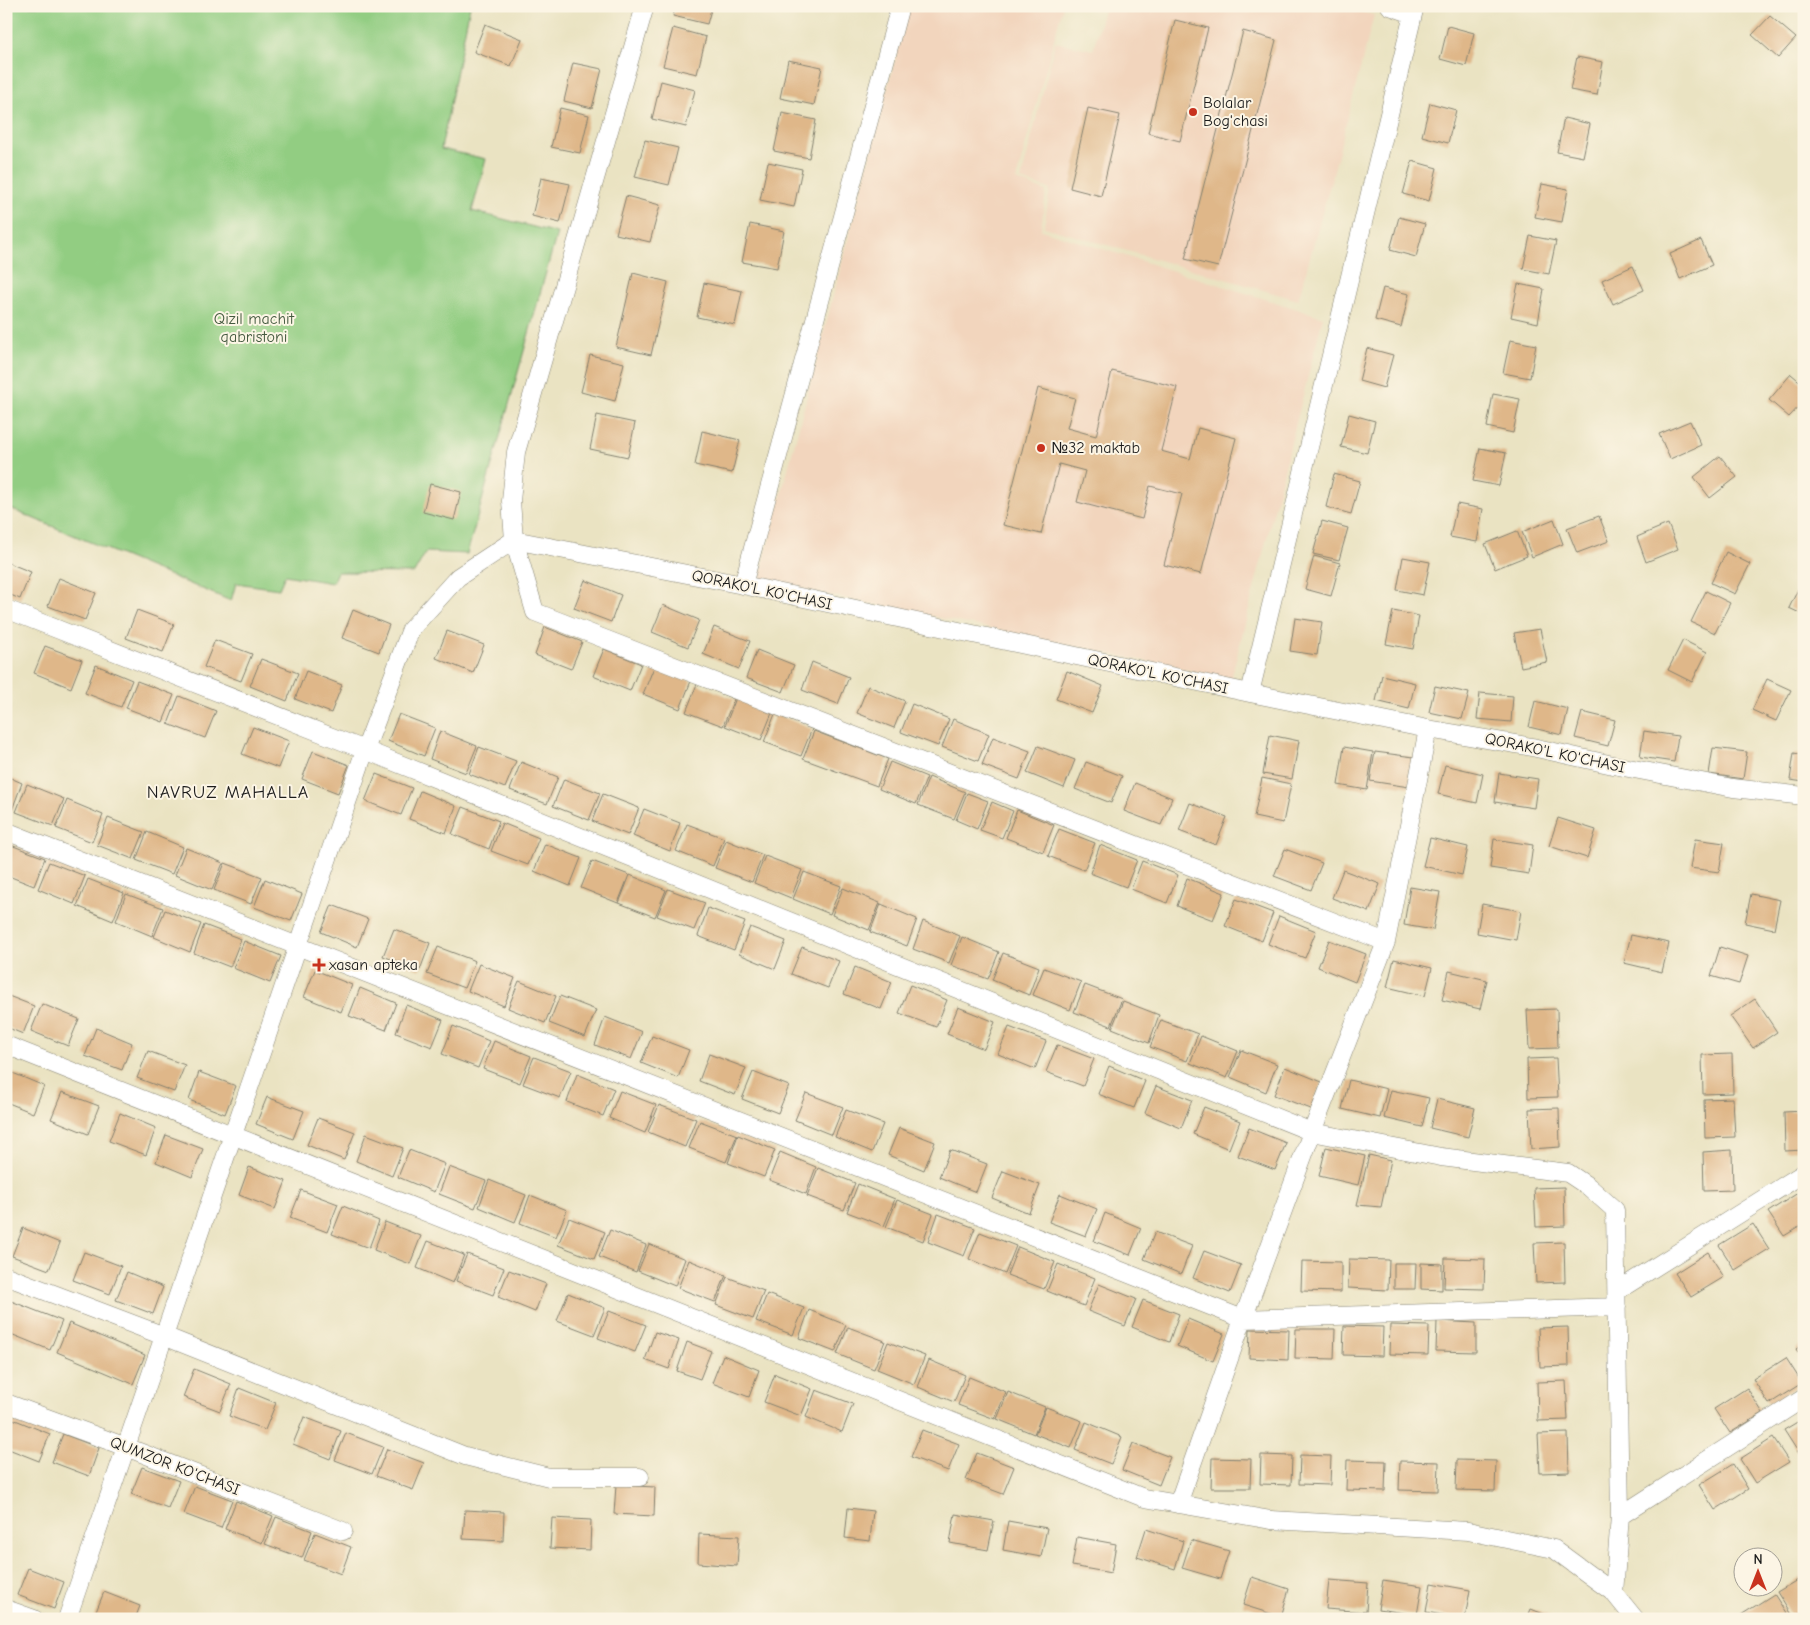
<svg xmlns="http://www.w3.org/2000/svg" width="1810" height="1625" font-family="'Comic Neue',sans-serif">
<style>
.built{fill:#f2d5bd}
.green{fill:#92cd82;stroke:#57744f}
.building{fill:#dfb789}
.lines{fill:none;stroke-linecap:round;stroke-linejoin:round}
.minor-casing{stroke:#83806f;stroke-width:19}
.minor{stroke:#fff;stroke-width:18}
.poi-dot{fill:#c8321e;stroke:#fcf5e5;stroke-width:2}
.labels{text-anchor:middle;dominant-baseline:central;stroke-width:4;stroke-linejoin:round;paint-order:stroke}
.poi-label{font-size:16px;fill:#1c1c1c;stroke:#fcf5e5;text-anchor:start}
.park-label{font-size:16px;fill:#455a40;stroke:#fcf5e5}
.street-label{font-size:16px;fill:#1c1c1c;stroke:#fcf5e5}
.neighbourhood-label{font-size:18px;letter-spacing:1px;fill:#1c1c1c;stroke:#fcf5e5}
</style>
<rect width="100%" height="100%" fill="#fcf5e5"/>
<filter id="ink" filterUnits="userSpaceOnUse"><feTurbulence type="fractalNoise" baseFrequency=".02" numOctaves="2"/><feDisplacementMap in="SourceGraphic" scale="10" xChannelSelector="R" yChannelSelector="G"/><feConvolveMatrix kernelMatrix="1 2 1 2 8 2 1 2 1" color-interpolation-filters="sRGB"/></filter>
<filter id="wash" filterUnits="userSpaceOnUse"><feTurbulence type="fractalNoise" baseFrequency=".0096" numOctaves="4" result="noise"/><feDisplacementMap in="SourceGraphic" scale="20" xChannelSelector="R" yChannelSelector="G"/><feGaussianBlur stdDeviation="1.12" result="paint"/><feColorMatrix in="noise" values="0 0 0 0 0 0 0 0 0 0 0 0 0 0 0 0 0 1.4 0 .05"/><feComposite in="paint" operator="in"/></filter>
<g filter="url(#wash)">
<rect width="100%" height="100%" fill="#eae3c2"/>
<path class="built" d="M909,6H1063L1016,180L1046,191L1041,230L1323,317L1231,679L759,580Z
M1105,6H1338L1374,15L1333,174L1298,300L1044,227L1050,189L1021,180L1055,42L1093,50Z"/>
<path class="green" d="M6,6H470L441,149L486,159L472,211L557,233L467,554L426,552L414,573L337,572L332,583L285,575L279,589L236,583L231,601L6,507Z"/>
<g id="blocks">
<path class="building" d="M676,6H712L707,24L673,16Z
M1770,16L1796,38L1778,58L1752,35Z
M1175,20L1208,28L1180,141L1148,133Z
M485,24L522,39L511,66L474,52Z
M1448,26L1474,33L1466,66L1440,59Z
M673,28L706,37L697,74L663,66Z
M1243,31L1276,40L1218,267L1185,259Z
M1577,57L1603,62L1597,95L1570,90Z
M788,60L822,67L814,105L780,98Z
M573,63L602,69L592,108L564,101Z
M661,81L695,90L686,127L652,119Z
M1430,103L1456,110L1448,143L1422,136Z
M560,108L589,115L580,153L551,147Z
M1088,108L1120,115L1101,196L1070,188Z
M782,113L816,120L809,158L774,151Z
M1564,118L1590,124L1583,157L1557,152Z
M645,140L678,148L669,185L635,177Z
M1412,161L1437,168L1429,201L1403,194Z
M768,162L802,169L794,207L760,200Z
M541,178L570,184L560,223L532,216Z
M1542,184L1568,189L1562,222L1535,217Z
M626,196L660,205L650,242L616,234Z
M1399,217L1425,224L1416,257L1390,250Z
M750,224L784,231L777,268L742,262Z
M1530,236L1556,241L1549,274L1523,269Z
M1701,240L1712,265L1680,279L1670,254Z
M1633,266L1644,290L1613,304L1602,280Z
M633,273L668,282L651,355L616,347Z
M704,283L742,291L735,325L697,317Z
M1518,284L1544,289L1538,323L1511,317Z
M1383,288L1409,294L1401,327L1375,320Z
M1510,340L1536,345L1530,378L1503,373Z
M1367,348L1393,355L1384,388L1359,381Z
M590,355L624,363L615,401L581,392Z
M1112,371L1177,387L1161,451L1190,459L1198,428L1236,438L1201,574L1164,565L1182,494L1150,486L1142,519L1077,502L1085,471L1059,464L1041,534L1003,525L1038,388L1075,398L1067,428L1096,436Z
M1791,374L1804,385V401L1789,417L1769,400Z
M1493,394L1520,399L1513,433L1487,427Z
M1349,414L1375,421L1367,453L1341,447Z
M597,415L635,423L628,457L590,449Z
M1690,421L1701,445L1670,459L1659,434Z
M702,431L740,440L732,473L695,465Z
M1480,448L1506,453L1499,486L1473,481Z
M1720,456L1737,477L1710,498L1694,477Z
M1334,474L1360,481L1351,514L1326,507Z
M430,484L461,492L454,520L423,512Z
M1457,504L1483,509L1477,542L1450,537Z
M1599,516L1609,541L1577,553L1567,528Z
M1554,519L1563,544L1532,557L1522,532Z
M1322,521L1348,528L1339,560L1313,554Z
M1668,524L1678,549L1646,562L1637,537Z
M1517,531L1527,556L1495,569L1485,544Z
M1726,552L1750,564L1735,594L1711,583Z
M1314,556L1340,563L1331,596L1305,589Z
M1403,557L1430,562L1423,595L1397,590Z
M6,562L31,572L20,599L6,593Z
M1804,577V615L1789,608Z
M59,578L96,593L85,620L48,606Z
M585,580L621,595L611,622L574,608Z
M1706,591L1730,603L1715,633L1691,622Z
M663,605L699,620L688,647L652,632Z
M137,610L174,624L163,652L126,638Z
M353,610L389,625L379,652L342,638Z
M1393,611L1419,616L1413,649L1386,644Z
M1295,618L1322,622L1317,655L1290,651Z
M545,627L582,642L571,669L535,655Z
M714,627L750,641L739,669L703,654Z
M1540,629L1547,662L1521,667L1514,633Z
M447,631L484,645L473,673L436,658Z
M215,640L252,654L241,681L204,667Z
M1683,640L1707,652L1692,682L1668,670Z
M45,646L82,660L71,688L34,673Z
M604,649L641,664L630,691L593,676Z
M757,650L794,665L783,692L746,678Z
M261,659L298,673L287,701L250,686Z
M812,662L849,677L838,704L802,690Z
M96,665L132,680L121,707L85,693Z
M654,667L691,681L680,709L643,694Z
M306,671L342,685L331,713L295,699Z
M1067,671L1103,686L1092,713L1056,699Z
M1382,675L1415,683L1409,709L1376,701Z
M1767,679L1791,690L1776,721L1752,710Z
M137,681L174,695L163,722L126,708Z
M697,684L734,699L723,726L686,712Z
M868,686L905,701L894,728L857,713Z
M1435,686L1469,693L1462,719L1429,712Z
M1480,693L1513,696L1511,722L1477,719Z
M179,696L216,711L205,738L168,724Z
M736,698L772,713L761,740L725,726Z
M1535,701L1568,709L1562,735L1529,727Z
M912,704L949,719L938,746L901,732Z
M1582,712L1615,720L1608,746L1575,738Z
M399,714L435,728L424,756L388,741Z
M775,714L812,729L801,756L764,742Z
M953,719L989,734L978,761L942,747Z
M253,727L289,741L278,768L242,754Z
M440,731L477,746L466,773L430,759Z
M814,731L888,759L877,786L803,759Z
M1644,731L1678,736L1674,762L1640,757Z
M1270,735L1299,741L1292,779L1263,774Z
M993,737L1030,751L1019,779L982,765Z
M1038,746L1075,760L1064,788L1027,773Z
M479,747L516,761L505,788L469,774Z
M1344,747L1373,752L1367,790L1338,785Z
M1713,748L1747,752L1743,779L1709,774Z
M313,751L349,765L338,793L302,779Z
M1375,752L1414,757L1409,787L1370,781Z
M1794,753L1804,755V782L1790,780Z
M521,762L558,777L547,804L510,790Z
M890,762L927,777L916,804L879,789Z
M1086,762L1122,776L1111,803L1075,789Z
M1445,765L1483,774L1477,803L1438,794Z
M1499,773L1538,779L1534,808L1495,802Z
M376,774L412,788L401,815L365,801Z
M6,776L22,783L12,810L6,808Z
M929,777L965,792L954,819L918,805Z
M1262,778L1291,784L1283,823L1254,817Z
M564,779L600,793L589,820L553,806Z
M1135,783L1172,798L1161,825L1124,811Z
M27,784L64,799L53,826L16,812Z
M420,791L456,806L446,833L409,819Z
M967,793L988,801L977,829L956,820Z
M603,794L639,808L628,835L592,821Z
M67,800L103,815L92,842L56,828Z
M992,802L1013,811L1002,838L980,830Z
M1190,803L1227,817L1216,845L1179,831Z
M463,807L499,821L489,849L452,834Z
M644,809L680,823L670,851L633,836Z
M1017,810L1054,825L1043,852L1006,838Z
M108,818L144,832L133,859L97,845Z
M1558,818L1596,830L1587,858L1549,846Z
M502,823L539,838L528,865L491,851Z
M687,824L724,838L713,866L676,851Z
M1059,829L1095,843L1084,870L1048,856Z
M147,832L183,847L172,874L136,860Z
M1430,838L1468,847L1462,875L1423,866Z
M1494,839L1533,845L1529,874L1490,868Z
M1695,839L1724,843L1719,872L1690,868Z
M726,840L763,855L752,882L715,868Z
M8,844L45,858L34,886L6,875V849Z
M545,844L581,858L570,886L534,871Z
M1100,845L1137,860L1126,887L1090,873Z
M186,848L223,863L212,890L175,875Z
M1285,849L1322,863L1311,890L1274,876Z
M765,856L802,870L791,898L754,883Z
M592,861L629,875L618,903L581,888Z
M1142,861L1178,875L1167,903L1131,889Z
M49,862L85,876L74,904L38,889Z
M225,863L262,877L251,904L214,890Z
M1343,870L1380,884L1369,912L1332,898Z
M804,872L841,886L830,914L793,899Z
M630,875L666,890L655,917L619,903Z
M1187,878L1224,893L1213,920L1177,906Z
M88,879L124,893L113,921L77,906Z
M265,879L302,894L291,921L254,907Z
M1410,887L1440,892L1433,930L1404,925Z
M843,888L880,903L869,930L832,915Z
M668,889L705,903L694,930L657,916Z
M126,894L163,908L152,936L116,921Z
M1751,894L1780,900L1774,929L1745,923Z
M1236,899L1273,913L1262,941L1225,926Z
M881,904L917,919L907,946L870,932Z
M1482,904L1521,911L1516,940L1477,933Z
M332,905L368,919L357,947L321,932Z
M708,908L745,922L734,950L698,936Z
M165,910L201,924L190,952L154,937Z
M1279,916L1316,931L1305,958L1268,944Z
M923,921L960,936L949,963L913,949Z
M204,925L241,939L230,967L194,953Z
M750,927L786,941L775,969L739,954Z
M394,929L430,943L420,970L383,956Z
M1631,935L1669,943L1662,972L1624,963Z
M962,937L999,952L988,979L951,965Z
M1329,940L1366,954L1355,982L1318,967Z
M244,941L281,956L270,983L233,968Z
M438,947L475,961L464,988L427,974Z
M802,947L839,961L828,988L791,974Z
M1720,947L1748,956L1739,984L1711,976Z
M1003,953L1039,967L1029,995L992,980Z
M1394,959L1432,968L1425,996L1387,987Z
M479,964L515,978L504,1006L468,991Z
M855,967L892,982L881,1009L844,994Z
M1044,968L1081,982L1070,1010L1033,995Z
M315,970L352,985L341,1012L304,997Z
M1449,971L1487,980L1480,1009L1442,1000Z
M519,981L556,996L545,1023L508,1008Z
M910,985L947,1000L936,1027L899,1013Z
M1085,985L1122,999L1111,1026L1074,1012Z
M360,988L396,1003L386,1030L349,1016Z
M6,995L34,1006L23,1034L6,1027Z
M560,996L596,1010L585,1037L549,1023Z
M1755,999L1777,1032L1753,1048L1730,1016Z
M1123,1001L1159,1015L1149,1043L1112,1028Z
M42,1004L79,1019L68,1046L31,1031Z
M406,1005L443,1020L432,1047L396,1033Z
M958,1007L995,1022L984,1049L947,1034Z
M1557,1009L1558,1048L1529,1049L1527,1010Z
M605,1017L642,1032L631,1059L595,1045Z
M1161,1020L1198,1034L1187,1061L1150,1047Z
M453,1026L489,1041L478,1068L442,1054Z
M1009,1027L1046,1041L1035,1069L998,1054Z
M96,1028L132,1043L122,1070L85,1056Z
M652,1036L689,1050L678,1078L641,1063Z
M1201,1036L1238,1051L1227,1078L1190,1063Z
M494,1041L531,1056L520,1083L483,1069Z
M1057,1045L1094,1059L1083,1086L1046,1072Z
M1241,1050L1277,1064L1266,1092L1230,1077Z
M148,1051L185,1065L174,1092L137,1078Z
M709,1054L746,1068L735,1095L699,1081Z
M1732,1054L1733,1093L1703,1094L1702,1055Z
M534,1057L571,1071L560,1098L523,1084Z
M1556,1058L1558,1097L1528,1098L1527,1059Z
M1109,1066L1145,1081L1134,1108L1098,1094Z
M1285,1067L1322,1082L1311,1109L1274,1095Z
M8,1071L44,1086L33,1113L6,1102V1075Z
M199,1072L236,1086L225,1114L189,1100Z
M753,1072L789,1086L778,1113L742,1099Z
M577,1074L614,1089L603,1116L567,1102Z
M1349,1080L1387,1089L1380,1118L1342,1109Z
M1156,1086L1192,1100L1181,1128L1145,1113Z
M1391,1090L1429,1098L1422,1127L1384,1118Z
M620,1091L656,1105L645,1133L609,1118Z
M62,1092L99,1106L88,1134L51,1119Z
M806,1093L843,1107L832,1135L795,1120Z
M267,1097L304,1111L293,1139L256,1124Z
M1733,1098L1735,1137L1705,1138L1704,1099Z
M1437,1099L1475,1108L1468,1137L1430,1128Z
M659,1105L696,1119L685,1147L648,1132Z
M1204,1107L1240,1121L1229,1149L1193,1134Z
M1559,1108L1560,1147L1531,1149L1529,1109Z
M846,1110L883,1124L872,1152L835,1137Z
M1804,1111V1150L1785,1151L1784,1112Z
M120,1113L156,1128L146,1155L109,1141Z
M318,1118L355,1132L344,1160L307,1145Z
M700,1121L737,1135L726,1162L689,1148Z
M899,1128L935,1142L924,1170L888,1155Z
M1249,1128L1286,1143L1275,1170L1238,1156Z
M366,1134L403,1148L392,1176L356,1161Z
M166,1135L203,1149L192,1177L156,1162Z
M738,1135L775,1150L764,1177L728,1163Z
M1326,1147L1365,1156L1358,1185L1319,1176Z
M409,1150L445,1164L434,1192L398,1177Z
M950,1150L987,1164L976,1192L939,1177Z
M1732,1150L1733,1190L1704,1191L1703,1152Z
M780,1152L816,1167L806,1194L769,1180Z
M1369,1155L1391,1160L1381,1207L1357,1205Z
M249,1167L286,1181L275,1209L239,1195Z
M449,1167L486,1181L475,1208L439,1194Z
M818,1168L855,1183L844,1210L807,1196Z
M1003,1171L1040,1185L1029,1213L992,1198Z
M489,1180L526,1195L515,1222L479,1207Z
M858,1184L895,1199L884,1226L847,1212Z
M1564,1187L1565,1226L1536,1227L1534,1188Z
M301,1190L338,1204L327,1232L290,1218Z
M1801,1191L1804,1194V1224L1784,1236L1768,1212Z
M1060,1194L1097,1209L1086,1236L1049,1222Z
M530,1195L567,1210L556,1237L520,1223Z
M897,1200L933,1214L923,1241L886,1227Z
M343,1206L379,1221L369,1248L332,1234Z
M1105,1213L1141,1228L1130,1255L1094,1241Z
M938,1214L975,1228L964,1256L928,1242Z
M569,1218L605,1232L594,1259L558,1245Z
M385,1222L421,1236L410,1264L374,1250Z
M1753,1224L1769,1249L1735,1270L1719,1245Z
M23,1228L60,1243L49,1270L12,1256Z
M610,1230L646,1245L636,1272L599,1257Z
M980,1232L1016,1246L1005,1274L969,1259Z
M1155,1232L1192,1246L1181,1274L1144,1259Z
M428,1241L464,1255L453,1283L417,1268Z
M1564,1242L1565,1282L1536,1283L1534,1243Z
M649,1244L685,1259L675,1286L638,1271Z
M1018,1247L1055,1262L1044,1289L1007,1275Z
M1204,1251L1241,1265L1230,1293L1193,1278Z
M84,1252L121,1266L110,1294L73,1280Z
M1708,1252L1724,1277L1691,1297L1675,1273Z
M467,1254L504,1268L493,1295L456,1281Z
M1445,1258L1485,1259L1484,1289L1444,1288Z
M1349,1259L1389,1260L1388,1290L1348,1288Z
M689,1260L726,1275L715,1302L678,1288Z
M1302,1261L1341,1262V1292L1301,1291Z
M1394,1263H1416L1415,1289H1394Z
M1421,1263L1442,1264V1290L1421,1289Z
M1058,1264L1095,1278L1084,1306L1047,1291Z
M509,1270L546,1284L535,1312L498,1297Z
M127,1272L163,1287L153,1314L116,1300Z
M727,1277L764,1291L753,1319L716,1305Z
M1099,1284L1136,1299L1125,1326L1088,1311Z
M568,1293L605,1308L594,1335L557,1321Z
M767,1294L804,1308L793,1335L756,1321Z
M6,1299L62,1321L50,1350L6,1332Z
M1143,1300L1179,1314L1169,1342L1132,1327Z
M809,1310L846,1325L835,1352L799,1338Z
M609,1311L646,1325L635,1352L598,1338Z
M1188,1319L1224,1334L1213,1361L1177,1346Z
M1437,1321L1476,1323V1352L1436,1351Z
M69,1323L145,1355L133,1384L57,1352Z
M1390,1325L1429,1326L1428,1355L1389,1354Z
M1344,1326L1383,1327L1382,1356L1343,1355Z
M848,1327L885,1341L874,1369L837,1354Z
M1568,1327L1569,1366L1540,1367L1538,1328Z
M1250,1329L1289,1330L1288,1360L1249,1358Z
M1296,1329H1335L1334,1359L1295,1358Z
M655,1332L679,1340L669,1369L645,1360Z
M687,1342L711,1351L700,1379L677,1371Z
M888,1342L925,1356L914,1384L877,1369Z
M1804,1344V1361L1796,1349Z
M723,1355L759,1370L749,1397L712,1383Z
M1786,1358L1802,1383L1769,1404L1753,1379Z
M929,1360L965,1375L954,1402L918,1387Z
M194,1369L231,1384L220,1411L183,1397Z
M775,1374L812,1389L801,1416L764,1402Z
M969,1377L1006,1392L995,1419L958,1405Z
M1566,1381L1568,1420L1538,1421L1537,1382Z
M239,1388L276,1403L265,1430L229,1416Z
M1747,1388L1763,1413L1730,1433L1714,1409Z
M816,1390L853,1404L842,1432L806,1417Z
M1008,1392L1045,1407L1034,1434L997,1419Z
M1046,1407L1082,1421L1071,1448L1035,1434Z
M304,1417L341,1431L330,1459L293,1444Z
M1804,1418V1453L1800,1455L1784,1430Z
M13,1419L50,1434L39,1461L6,1448V1437Z
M1086,1422L1122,1437L1111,1464L1075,1450Z
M922,1430L959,1444L948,1471L911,1457Z
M346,1433L383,1447L372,1474L335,1460Z
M1568,1433L1569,1472L1540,1473L1538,1434Z
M63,1434L99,1448L89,1476L52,1462Z
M1773,1438L1789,1462L1755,1483L1740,1459Z
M1133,1443L1170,1457L1159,1485L1122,1470Z
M387,1449L424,1463L413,1490L376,1476Z
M977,1453L1014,1467L1003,1494L966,1480Z
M1261,1455L1292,1456L1291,1485L1260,1484Z
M1300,1455L1331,1456L1330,1485L1299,1484Z
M1212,1458L1251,1459L1250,1488H1211Z
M1347,1460L1386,1461L1385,1491L1346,1490Z
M1457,1460L1496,1461L1495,1491L1456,1490Z
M1400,1461L1439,1462L1438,1491L1399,1490Z
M1733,1464L1748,1489L1715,1510L1699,1485Z
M142,1467L179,1481L168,1508L131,1494Z
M616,1485L655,1487L654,1516L614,1514Z
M195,1486L232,1500L221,1528L184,1514Z
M236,1501L273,1516L262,1543L225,1529Z
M848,1508L873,1511L870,1541L845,1538Z
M465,1510L504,1512L503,1541L463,1539Z
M955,1514L994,1521L988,1550L950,1543Z
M276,1517L312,1531L302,1558L265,1544Z
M552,1518L591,1520L590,1550L550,1548Z
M1008,1521L1047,1528L1041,1557L1003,1550Z
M1146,1529L1183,1541L1175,1569L1137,1557Z
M315,1533L351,1547L341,1574L304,1560Z
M699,1534L739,1536L737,1566L698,1563Z
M1077,1537L1116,1544L1111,1573L1072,1566Z
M1191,1540L1229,1551L1220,1579L1182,1568Z
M28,1568L64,1582L54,1609L17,1595Z
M1804,1576V1611L1793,1618L1777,1592Z
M1252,1577L1289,1589L1281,1617L1243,1605Z
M1329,1580L1368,1583L1366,1612L1326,1609Z
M1383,1580L1422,1586L1417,1615L1378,1609Z
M1431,1583L1470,1590L1465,1619L1426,1612Z
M104,1592L140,1606L135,1619H93Z
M1774,1594L1790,1619H1743L1741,1615Z
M1531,1609L1556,1619H1527Z"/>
</g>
</g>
<g filter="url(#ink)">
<use href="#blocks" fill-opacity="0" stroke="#83806f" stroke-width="1"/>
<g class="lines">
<defs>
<path id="minor" d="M645,6L516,452L511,501L514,540L535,612L1386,942
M1390,6L1413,14
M514,540L743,585L1250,693L1428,729L1532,747L1613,765L1733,788L1804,796
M743,585L900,6
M6,609L365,750L1312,1132L1441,1157L1568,1173L1589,1187L1615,1210L1620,1516L1614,1593
M1250,693L1415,6
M6,831L1243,1319L1617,1307
M6,1045L1144,1498L1271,1520L1468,1531L1554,1549L1614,1593L1635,1619
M6,1276L164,1336L465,1456L549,1477H640
M1617,1291L1804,1173
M6,1403L126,1447L343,1531
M1178,1504L1243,1319L1312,1132L1386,942L1428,729
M1620,1516L1804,1398
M6,1609L34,1619
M67,1619L365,750L411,629L458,577L514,540"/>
</defs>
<use href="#minor" class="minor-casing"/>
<use href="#minor" class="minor"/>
</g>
</g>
<g class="poi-dot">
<circle cx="1193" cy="112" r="5"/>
<circle cx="1041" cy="448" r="5"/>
<path d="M316.5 957.5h5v5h5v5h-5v5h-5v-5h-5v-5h5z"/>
</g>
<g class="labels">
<g class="poi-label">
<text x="1203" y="103">Bolalar<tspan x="1203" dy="18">Bog'chasi</tspan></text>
<text x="1051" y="448">№32 maktab</text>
<text x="329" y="965">xasan apteka</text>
</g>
<g class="park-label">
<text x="254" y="319">Qizil machit<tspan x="254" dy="18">qabristoni</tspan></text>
</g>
<g class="street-label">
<text transform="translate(762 590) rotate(12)">QORAKO'L KO'CHASI</text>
<text transform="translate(1158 674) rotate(12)">QORAKO'L KO'CHASI</text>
<text transform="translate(1555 753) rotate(12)">QORAKO'L KO'CHASI</text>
<text transform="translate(175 1466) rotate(21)">QUMZOR KO'CHASI</text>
</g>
<g class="neighbourhood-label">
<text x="228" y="792">NAVRUZ MAHALLA</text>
</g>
</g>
<rect width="1810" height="1625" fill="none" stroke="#fcf5e5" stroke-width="25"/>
<g transform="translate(1758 1572)"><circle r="24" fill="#fcf5e5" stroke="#a29e95"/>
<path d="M0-4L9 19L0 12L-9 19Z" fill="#c8321e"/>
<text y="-8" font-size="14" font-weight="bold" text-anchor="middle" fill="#1c1c1c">N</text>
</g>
</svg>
